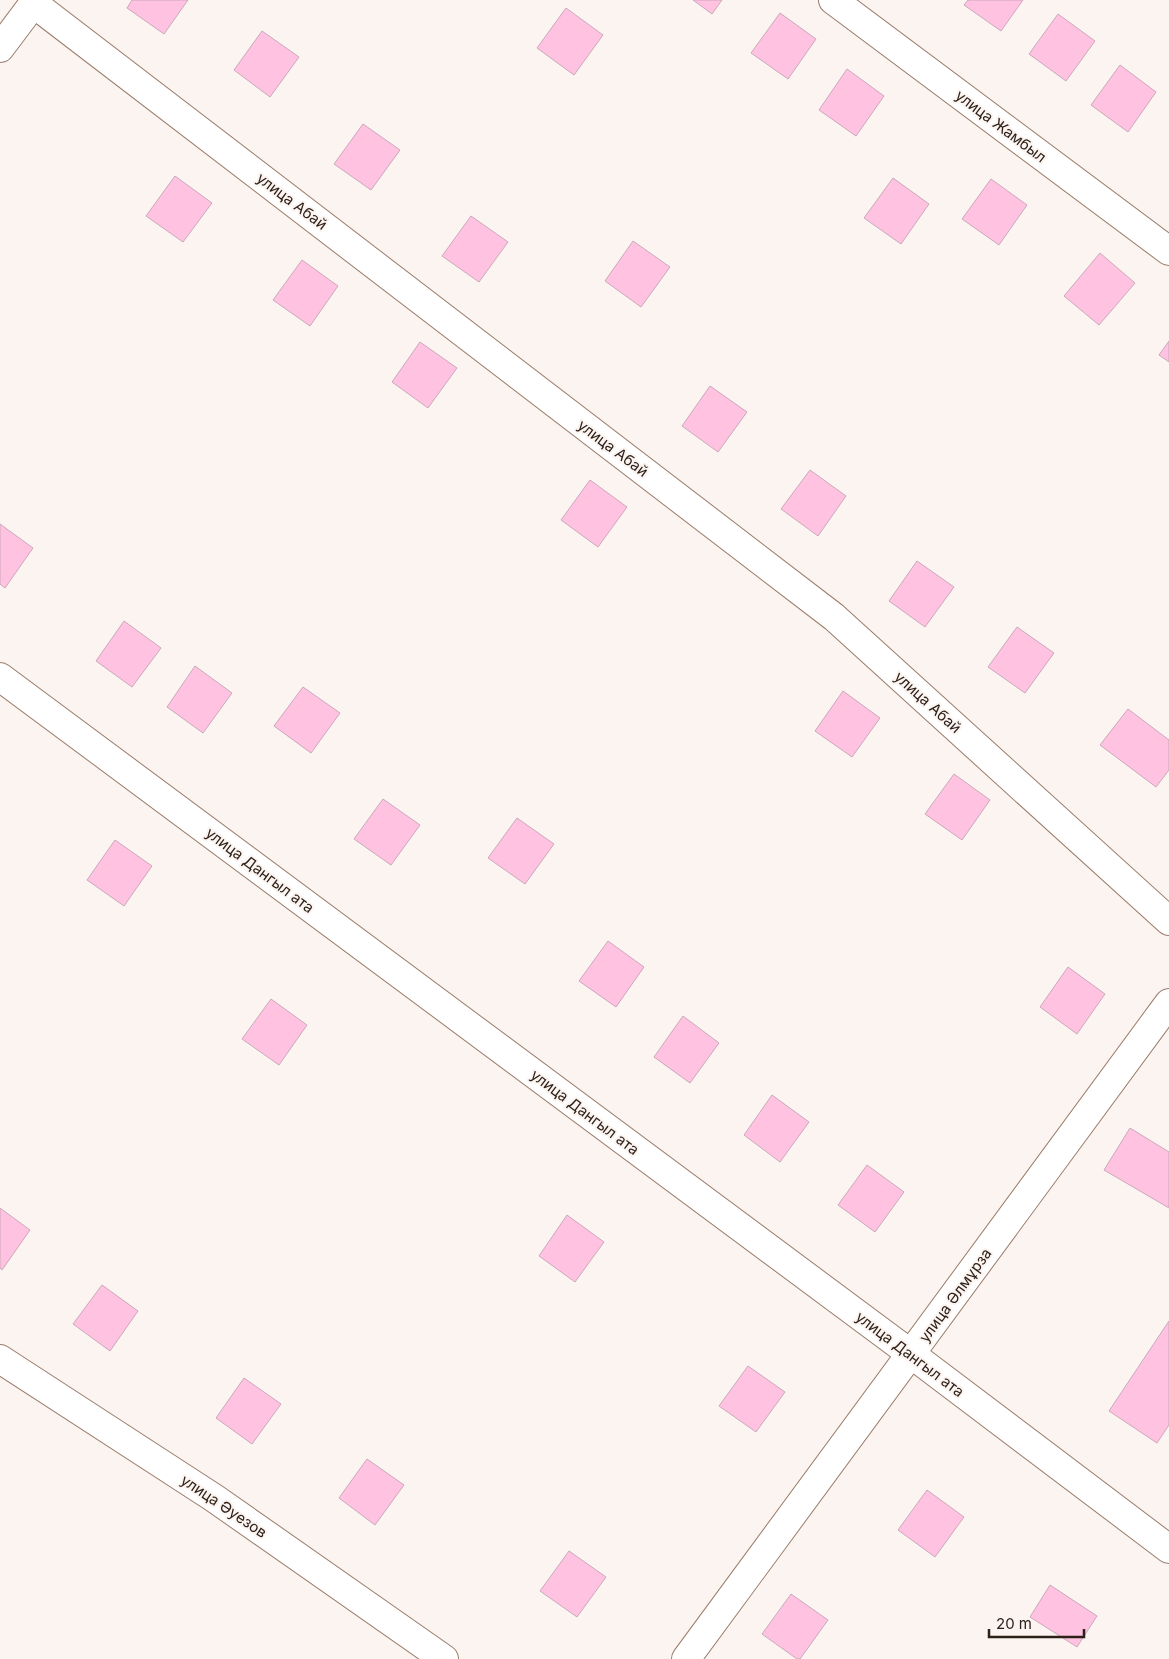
<svg xmlns="http://www.w3.org/2000/svg" width="1169" height="1659" font-family="Inter,sans-serif">
<style>
.building{fill:#ffc2e1;stroke:#cba8ba}
.lines{fill:none;stroke-linecap:round;stroke-linejoin:round}
.street-casing{stroke:#9b7c6a;stroke-width:30}
.secondary-casing{stroke:#9b7c6a;stroke-width:30}
.street{stroke:#fff;stroke-width:28}
.secondary{stroke:#fff;stroke-width:28}
.labels{text-anchor:middle;dominant-baseline:central;stroke-width:4;stroke-linejoin:round;paint-order:stroke}
.street-label{font-size:15px;fill:#2d2019;stroke:#fbf4f0}
</style>
<rect width="100%" height="100%" fill="#fbf4f0"/>
<path class="building" d="M132,0H188L164,34L127,8Z
M693,0H722L712,14Z
M968,0H1023L1001,31L964,5Z
M566,8L603,35L574,75L537,48Z
M780,13L816,39L788,79L751,53Z
M1058,14L1095,41L1066,81L1029,54Z
M262,31L299,57L270,97L234,70Z
M1120,65L1156,92L1128,132L1091,105Z
M847,69L884,96L856,136L819,110Z
M363,124L400,150L371,190L334,164Z
M175,176L212,203L183,242L146,216Z
M893,178L929,204L901,244L864,218Z
M991,179L1027,205L999,245L962,219Z
M471,216L508,242L479,282L442,256Z
M633,241L670,267L641,307L605,281Z
M1100,253L1135,283L1099,325L1064,296Z
M302,260L338,286L310,326L273,300Z
M1169,341V362L1159,355Z
M420,342L457,368L428,408L392,382Z
M710,386L747,412L718,452L682,426Z
M810,470L846,496L818,536L781,509Z
M590,480L627,507L598,547L561,520Z
M0,524L33,548L5,588L0,584Z
M917,561L954,587L925,627L889,601Z
M124,621L161,648L132,687L96,661Z
M1017,627L1054,653L1025,693L988,667Z
M195,666L232,693L203,733L167,707Z
M303,687L340,713L311,753L274,726Z
M843,691L880,718L852,757L815,731Z
M1128,709L1169,740V770L1156,787L1100,745Z
M954,774L990,800L962,840L925,814Z
M383,799L420,825L391,865L354,839Z
M517,818L554,844L525,884L488,858Z
M115,840L152,866L124,906L87,880Z
M608,941L644,967L616,1007L579,981Z
M1068,967L1105,994L1077,1034L1040,1007Z
M271,999L307,1025L279,1065L242,1039Z
M683,1016L719,1043L690,1083L654,1057Z
M772,1095L809,1122L780,1162L744,1135Z
M1130,1128L1169,1152V1208L1104,1170Z
M867,1165L904,1192L875,1232L838,1205Z
M0,1208L30,1230L2,1270L0,1268Z
M567,1215L604,1242L575,1282L539,1256Z
M102,1285L138,1311L110,1351L73,1324Z
M1169,1321V1425L1157,1443L1109,1411Z
M748,1366L785,1392L756,1432L719,1406Z
M244,1378L281,1404L252,1444L216,1418Z
M367,1459L404,1485L375,1525L339,1498Z
M927,1490L964,1517L935,1557L898,1530Z
M569,1551L606,1577L577,1617L540,1591Z
M1050,1585L1097,1616L1077,1647L1030,1617Z
M791,1594L828,1620L800,1659H797L762,1634Z"/>
<g class="lines">
<defs>
<path id="street" d="M833,0L1169,251
M33,3L834,617L1169,921
M0,677L911,1354L1169,1549
M0,1359L214,1498L444,1659
M686,1659L1169,1003"/>
<path id="secondary" d="M0,48L36,0"/>
</defs>
<use href="#street" class="street-casing"/>
<use href="#secondary" class="secondary-casing"/>
<use href="#street" class="street"/>
<use href="#secondary" class="secondary"/>
</g>
<g class="labels">
<g class="street-label">
<text transform="translate(1001 126) rotate(37)">улица Жамбыл</text>
<text transform="translate(292 201) rotate(37)">улица Абай</text>
<text transform="translate(613 448) rotate(37)">улица Абай</text>
<text transform="translate(928 702) rotate(42)">улица Абай</text>
<text transform="translate(260 870) rotate(37)">улица Дангыл ата</text>
<text transform="translate(585 1112) rotate(37)">улица Дангыл ата</text>
<text transform="translate(955 1295) rotate(-54)">улица Әлмұрза</text>
<text transform="translate(910 1354) rotate(37)">улица Дангыл ата</text>
<text transform="translate(224 1506) rotate(34)">улица Әуезов</text>
</g>
</g>
<path d="M989 1629v8h95v-8" fill="none" stroke="#2d2019" stroke-width="2.5"/>
<text x="996" y="1629" font-size="15" fill="#2d2019" stroke="#fbf4f0" stroke-width="4" paint-order="stroke">20 m</text>
</svg>
